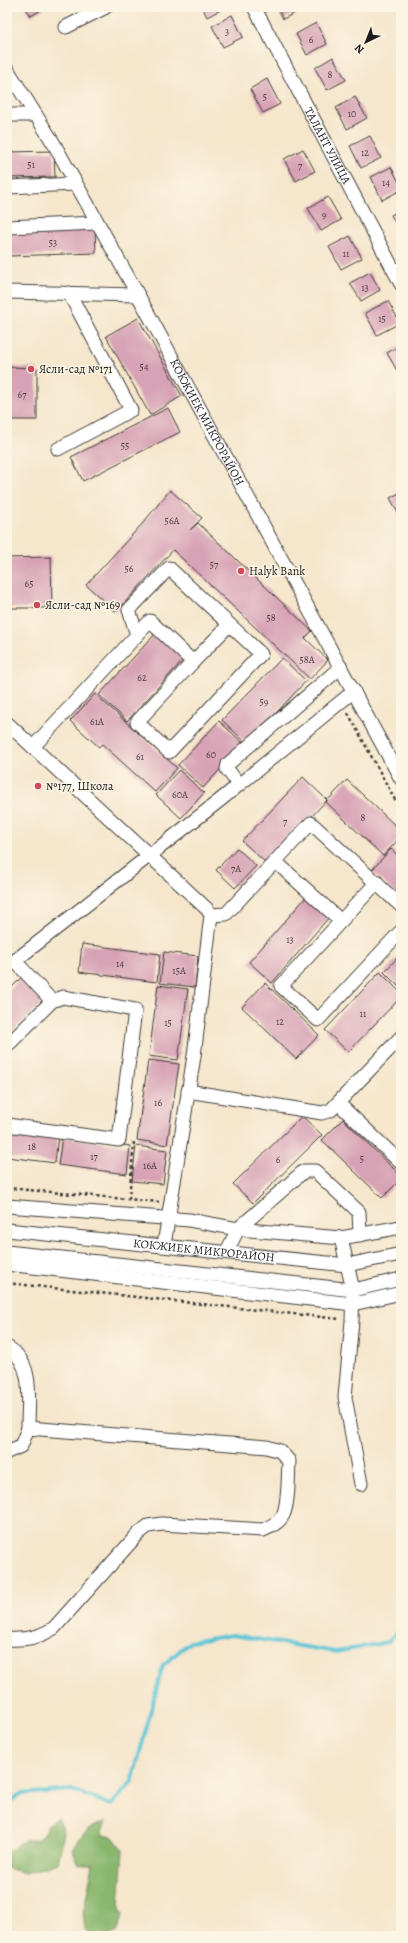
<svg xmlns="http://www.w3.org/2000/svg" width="408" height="1943" font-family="Alegreya,serif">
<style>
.forest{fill:#8ab76e;stroke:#536a45}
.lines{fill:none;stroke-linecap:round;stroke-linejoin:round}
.stream{stroke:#5ac4d5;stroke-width:4}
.building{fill:#d7a2b5}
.minor-casing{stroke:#3d3a36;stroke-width:15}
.path{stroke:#3d3a36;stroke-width:2.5;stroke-dasharray:3 3;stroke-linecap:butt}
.minor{stroke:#fff;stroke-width:13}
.poi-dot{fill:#d1495b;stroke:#fcf5e5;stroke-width:1.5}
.labels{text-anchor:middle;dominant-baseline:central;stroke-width:3;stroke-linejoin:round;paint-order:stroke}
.number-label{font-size:10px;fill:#4b3e42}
.street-label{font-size:12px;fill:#1c1c1c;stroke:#fcf5e5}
.poi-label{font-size:12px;fill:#1c1c1c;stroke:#fcf5e5;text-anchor:start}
</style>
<rect width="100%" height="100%" fill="#fcf5e5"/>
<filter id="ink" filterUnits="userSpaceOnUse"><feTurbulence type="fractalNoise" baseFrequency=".025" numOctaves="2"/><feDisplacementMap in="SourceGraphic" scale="8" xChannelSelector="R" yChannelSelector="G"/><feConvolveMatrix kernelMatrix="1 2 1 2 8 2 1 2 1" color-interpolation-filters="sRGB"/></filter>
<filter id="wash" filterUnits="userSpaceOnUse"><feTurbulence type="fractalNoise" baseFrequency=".012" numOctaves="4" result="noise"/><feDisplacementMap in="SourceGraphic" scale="16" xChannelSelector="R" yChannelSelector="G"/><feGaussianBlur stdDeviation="0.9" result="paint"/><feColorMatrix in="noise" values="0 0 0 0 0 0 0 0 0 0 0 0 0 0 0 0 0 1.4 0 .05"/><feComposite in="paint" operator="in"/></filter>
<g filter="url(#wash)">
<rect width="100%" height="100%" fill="#f5e6cc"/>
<path class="forest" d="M58,1818L64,1832L58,1863L25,1873L7,1868V1853C11,1850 15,1846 20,1843C33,1836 43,1846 48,1824Z
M106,1821L101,1836H112L123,1850L119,1904L123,1916L116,1933C105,1939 95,1936 85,1930L83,1913L93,1864H78L72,1848L87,1830Z"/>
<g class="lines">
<path class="stream" d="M7,1803L21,1794L72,1790L111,1805L132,1782L163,1665L190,1642L232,1635L336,1652L388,1642L401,1627"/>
</g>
<g id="blocks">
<path class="building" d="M25,7H46L31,16Z
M202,7H226L207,17Z
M277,7H304L305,8L283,19Z
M232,15L243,37L223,47L212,26Z
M316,23L327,44L307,55L296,34Z
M333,57L346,80L327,90L315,68Z
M267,79L280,104L263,113L250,89Z
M355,97L367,118L347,129L336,108Z
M370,136L381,158L361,168L350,146Z
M303,149L315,171L296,181L284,159Z
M54,151L55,177L7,178V152Z
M391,167L401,186V190L382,200L371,177Z
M328,197L341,220L321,231L308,208Z
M401,209V233L391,215Z
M95,228L96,253L10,256L9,231Z
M350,236L362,258L341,269L329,247Z
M370,272L380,290L361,301L350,283Z
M388,301L400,323L377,335L365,313Z
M138,318L182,396L150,415L106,336Z
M401,345V372L399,374L387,353Z
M7,367L37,368V420H7Z
M168,408L180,432L83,481L71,457Z
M170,490L202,518L190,530L198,523L312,631L305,638L328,660L310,679L173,550L116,612L86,585L143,523Z
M401,492V518L390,498Z
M51,557L52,608H7V558Z
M156,633L184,659L127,721L99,695Z
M282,658L306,681L247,744L222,720Z
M95,694L177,768L155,792L102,744L99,747L70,721Z
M219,721L244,744L203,788L178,765Z
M179,770L204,793L181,818L156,795Z
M303,777L327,800L267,864L242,841Z
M347,780L401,831V837L383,856L326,802Z
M237,848L256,866L235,888L216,870Z
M391,849L401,858V898L371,871Z
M307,896L330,916L272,983L249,962Z
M82,944L160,954L157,982L79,972Z
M164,952L198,956L195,987L160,983Z
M401,954V989L384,972Z
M380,972L401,993V997L348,1052L325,1030Z
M22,977L45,1000L7,1037V992Z
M265,983L319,1035L296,1059L242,1007Z
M158,985L188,989L178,1060L149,1056Z
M148,1060L179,1064L167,1145L137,1140Z
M302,1116L322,1135L253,1203L233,1184Z
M343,1119L401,1176V1179L382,1198L322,1140Z
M7,1129L58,1136L55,1163L7,1157Z
M62,1137L130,1146L127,1174L58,1165Z
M136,1146L167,1150L163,1184L132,1181Z"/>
</g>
</g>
<g filter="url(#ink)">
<use href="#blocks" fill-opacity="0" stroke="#3d3a36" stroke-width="1"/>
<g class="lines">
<defs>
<g id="minor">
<path id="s1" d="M254,7L401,284"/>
<path d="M66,27L106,7"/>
<path id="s2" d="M7,69L54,144L138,295L401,779"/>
<path d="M7,115H36"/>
<path d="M7,187L76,184"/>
<path d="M7,227L96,223"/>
<path d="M7,292L138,295"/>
<path d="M58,449L131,410L69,293"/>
<path d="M193,662L229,625"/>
<path d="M7,723L207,909L211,915L194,1056L164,1245"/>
<path d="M33,747L150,621L193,662L137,722L169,752L261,654L169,568L129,610L137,635"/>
<path d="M239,785L227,769L228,764L341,667"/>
<path d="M276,862L341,921"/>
<path d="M377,882L281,986L318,1020L401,931"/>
<path d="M211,915L226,914L311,823L401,906"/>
<path d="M15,961L52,1001"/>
<path d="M7,967L219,801L354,691"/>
<path d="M7,1046L52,1001L63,997L135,1010L119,1140L7,1125"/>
<path d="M188,1091L322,1113L331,1110L401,1037"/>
<path d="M338,1103L401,1163"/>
<path d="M7,1206L189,1220L238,1229L341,1238L401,1227"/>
<path id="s3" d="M7,1230L347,1265L401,1254"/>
<path d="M341,1238L353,1290L401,1279"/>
<path d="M227,1251L238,1229L304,1171H315L359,1212L360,1235"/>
<path d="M7,1252L353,1290L352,1321L345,1397L361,1484"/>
<path d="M7,1264L353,1304L401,1293"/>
<path d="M7,1347C35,1363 28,1399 28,1428L267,1447L280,1451L289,1461C288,1475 289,1503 283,1515C279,1523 270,1527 263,1530L162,1524L148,1526L138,1534L54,1628C38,1638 26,1640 7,1639"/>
<path d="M7,1452L21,1446L28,1428"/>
</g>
</defs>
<use href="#minor" class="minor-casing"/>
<path class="path" d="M348,713L401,811
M7,1188L159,1202
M129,1199L134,1142H131
M7,1283L340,1319"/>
<use href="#minor" class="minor"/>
</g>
</g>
<g class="poi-dot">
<circle cx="31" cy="369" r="4"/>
<circle cx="241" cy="571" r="4"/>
<circle cx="37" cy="605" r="4"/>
<circle cx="38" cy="786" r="4"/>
</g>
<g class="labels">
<g class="number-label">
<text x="227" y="31">3</text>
<text x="311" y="39">6</text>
<text x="330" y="74">8</text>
<text x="265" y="96">5</text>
<text x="352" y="113">10</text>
<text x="365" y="152">12</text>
<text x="31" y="164">51</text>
<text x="300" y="165">7</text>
<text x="386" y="182">14</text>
<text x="324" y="214">9</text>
<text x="53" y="242">53</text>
<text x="346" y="253">11</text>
<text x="365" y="287">13</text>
<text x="382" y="318">15</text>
<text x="144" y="366">54</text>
<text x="22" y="394">67</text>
<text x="125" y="445">55</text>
<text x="172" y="520">56А</text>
<text x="214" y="564">57</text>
<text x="129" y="568">56</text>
<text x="29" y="583">65</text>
<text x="271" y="617">58</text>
<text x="307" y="659">58А</text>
<text x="142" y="677">62</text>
<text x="264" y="701">59</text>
<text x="97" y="721">61А</text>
<text x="211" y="754">60</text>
<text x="140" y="756">61</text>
<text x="180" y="794">60А</text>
<text x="363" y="817">8</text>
<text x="285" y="821">7</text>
<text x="236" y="868">7А</text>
<text x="290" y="939">13</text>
<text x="120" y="963">14</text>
<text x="179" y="970">15А</text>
<text x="363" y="1013">11</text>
<text x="280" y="1021">12</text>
<text x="168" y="1022">15</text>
<text x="158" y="1102">16</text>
<text x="32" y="1146">18</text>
<text x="94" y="1156">17</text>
<text x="362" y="1158">5</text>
<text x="278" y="1159">6</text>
<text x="150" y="1165">16А</text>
</g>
<g class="street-label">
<text stroke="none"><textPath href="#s1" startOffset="157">ТАЛАНТ УЛИЦА</textPath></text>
<text stroke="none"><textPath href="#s2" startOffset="406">КОКЖИЕК МИКРОРАЙОН</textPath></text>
<text stroke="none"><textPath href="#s3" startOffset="198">КОКЖИЕК МИКРОРАЙОН</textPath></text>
</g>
<g class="poi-label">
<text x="39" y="369">Ясли-сад №171</text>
<text x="249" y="571">Halyk Bank</text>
<text x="45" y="605">Ясли-сад №169</text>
<text x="46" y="786">№177, Школа</text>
</g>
</g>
<rect width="408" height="1943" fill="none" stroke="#fcf5e5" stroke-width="24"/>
<g transform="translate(366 42) rotate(223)" stroke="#fcf5e5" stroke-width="3" paint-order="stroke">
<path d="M0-3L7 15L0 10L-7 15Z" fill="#1c1c1c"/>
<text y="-6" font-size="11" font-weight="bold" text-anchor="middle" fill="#1c1c1c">N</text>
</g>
</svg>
